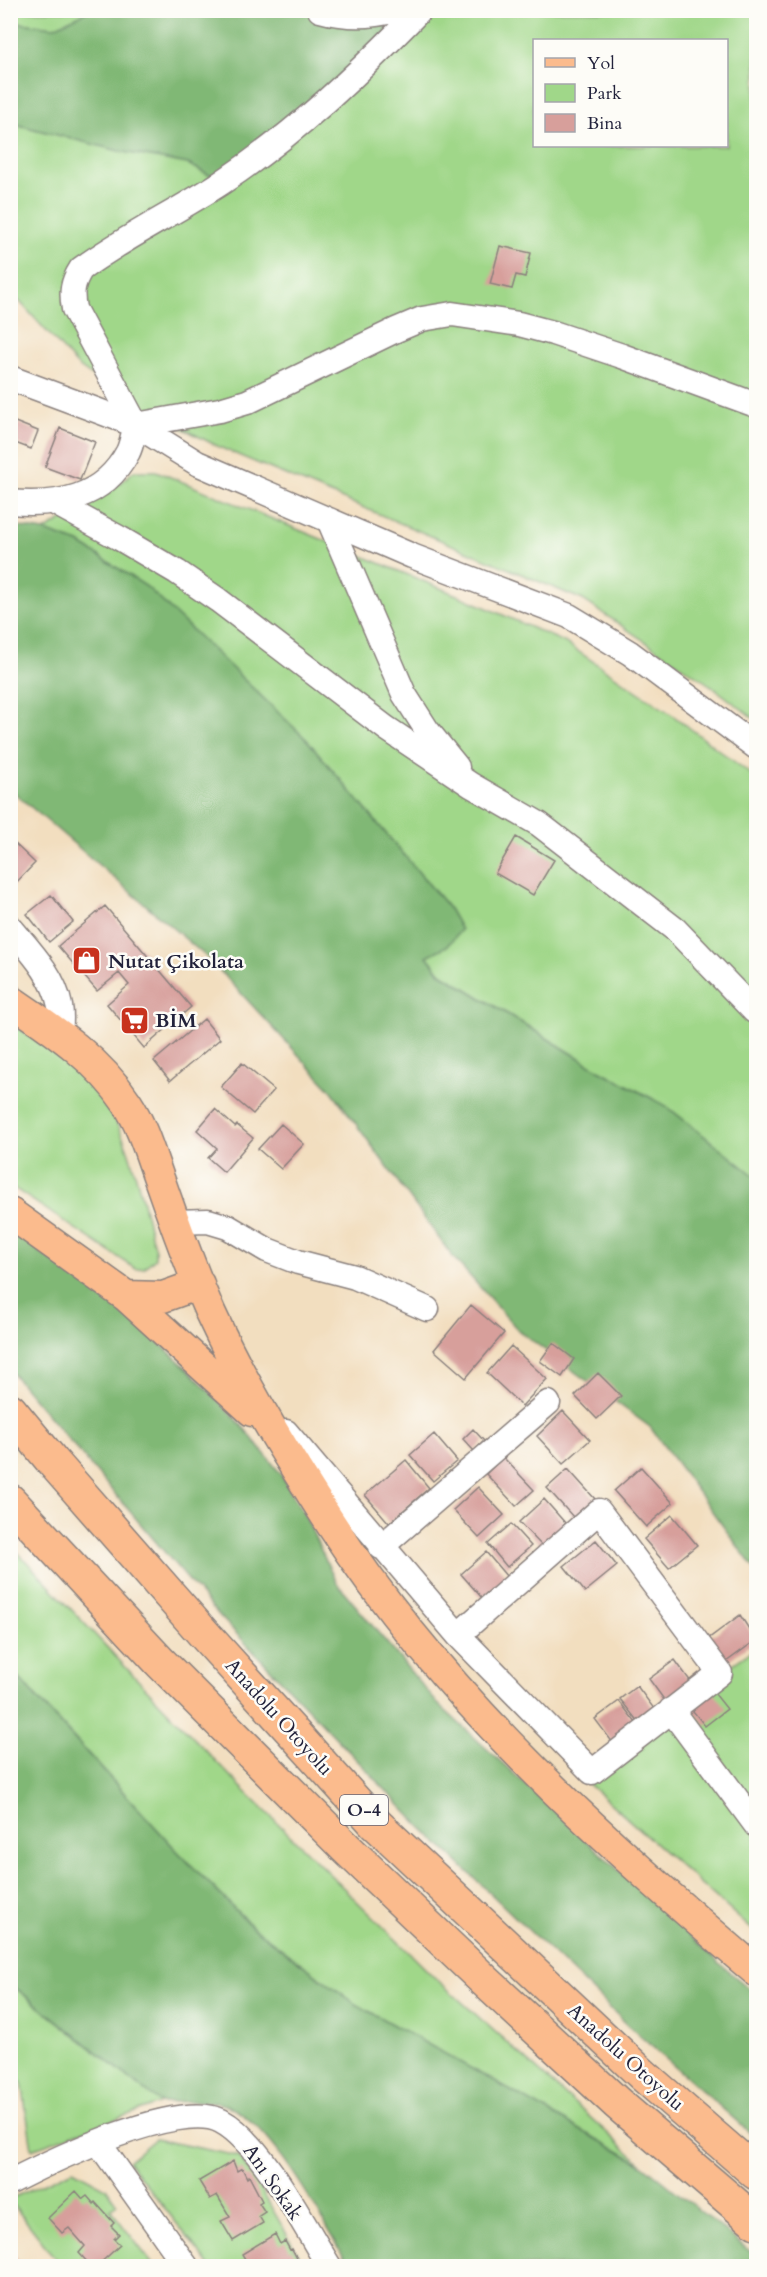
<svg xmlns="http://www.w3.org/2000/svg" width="767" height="2277" font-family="Cardo,serif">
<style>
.green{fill:#a0d789;stroke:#617c62;stroke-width:1.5;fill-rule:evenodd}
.forest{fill:#80b875;stroke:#516d58;stroke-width:1.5}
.building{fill:#d79f9b}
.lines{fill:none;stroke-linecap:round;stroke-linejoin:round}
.minor-casing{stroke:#8a807d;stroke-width:27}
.major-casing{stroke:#8a807d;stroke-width:33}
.highway-casing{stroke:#8a807d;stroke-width:36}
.minor{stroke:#fff;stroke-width:24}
.major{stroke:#fbbb8d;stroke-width:30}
.highway{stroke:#fbbb8d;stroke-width:33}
.labels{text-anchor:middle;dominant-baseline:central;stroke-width:5;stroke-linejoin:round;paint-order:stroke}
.shield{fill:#fdfcf7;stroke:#646373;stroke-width:1.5}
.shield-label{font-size:18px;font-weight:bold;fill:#22223b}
.poi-label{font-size:20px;font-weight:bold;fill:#22223b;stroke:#fdfcf7;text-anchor:start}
.street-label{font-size:20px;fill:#22223b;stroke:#fdfcf7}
</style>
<rect width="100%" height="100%" fill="#fdfcf7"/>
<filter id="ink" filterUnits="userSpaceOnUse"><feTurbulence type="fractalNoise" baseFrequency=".0167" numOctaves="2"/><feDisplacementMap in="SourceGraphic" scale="12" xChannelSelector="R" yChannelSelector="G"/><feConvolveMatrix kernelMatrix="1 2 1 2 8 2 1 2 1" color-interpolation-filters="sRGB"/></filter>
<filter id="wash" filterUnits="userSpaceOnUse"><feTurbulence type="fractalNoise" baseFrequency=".008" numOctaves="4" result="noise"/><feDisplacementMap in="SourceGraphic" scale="24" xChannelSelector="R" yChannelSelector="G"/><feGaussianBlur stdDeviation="1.35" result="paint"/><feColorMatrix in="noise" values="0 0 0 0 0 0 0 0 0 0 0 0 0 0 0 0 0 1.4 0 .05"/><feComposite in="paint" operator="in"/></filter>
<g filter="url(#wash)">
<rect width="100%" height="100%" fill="#f2debf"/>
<path class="green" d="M10,11H91L54,27L19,23L11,17Z
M420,11H756V720L710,685L583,600L219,447L122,397L78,366L11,292V123L119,151L188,164L223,182ZM534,40H726V146H534Z
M134,471H156L469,600L564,642L671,714L756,778V1177L666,1106L599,1070L441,973L427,956L447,946L461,930L448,907L307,740L147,587L79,543L44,531L112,490Z
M11,1023C49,1048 93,1077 114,1118C135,1158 143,1207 155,1250V1258L144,1268L136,1269L11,1186Z
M10,1544L131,1673L236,1782L433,1976L643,2165L356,2004L254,1928L179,1853L11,1669Z
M756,1648V1933L583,1779L720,1673Z
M10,1984L161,2103L32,2149L22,2083L11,2075Z
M155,2139L238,2156L255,2179L305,2266H210L128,2161Z
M73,2170L106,2188L117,2204L110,2209L154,2266H61L11,2202L10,2199Z"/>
<path class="forest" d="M91,10L420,11L223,182L188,164L119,151L11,123L10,17L19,23L54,27Z
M10,525L44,531L79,543L147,587L307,740L448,907L461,930L447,946L427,956L440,973L599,1070L666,1106L756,1177V1571L650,1427L519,1331L452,1256L332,1091L209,959L11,790Z
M10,1230L138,1324L189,1370L244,1428L280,1473L304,1514L336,1582L437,1703L726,1969L756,1994V2138L632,2029L418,1824L213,1609L11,1372Z
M10,1669L179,1853L254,1929L356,2004L643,2165L756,2256V2266H350C324,2224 272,2121 225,2105C205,2099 181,2102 161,2103L11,1984Z"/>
<g id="blocks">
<path class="building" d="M500,246L531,253L525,277L516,275L512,289L490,284Z
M10,420L38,431L31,449L10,441Z
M60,428L95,442L80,480L45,467Z
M516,837L554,860L533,895L495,873Z
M10,839L35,863L10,889Z
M51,895L73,922L49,942L27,914Z
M105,906L191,1007L144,1048L107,1004L129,985L119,973L97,991L58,946Z
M204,1019L220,1039L170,1081L154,1061Z
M242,1063L274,1090L253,1114L221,1087Z
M215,1109L235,1127L237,1125L253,1138L224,1172L208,1158L217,1148L197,1130Z
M281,1124L304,1144L281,1169L258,1149Z
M471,1305L504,1333L466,1378L434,1350Z
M553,1343L574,1359L562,1377L540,1361Z
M511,1346L547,1379L522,1406L487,1373Z
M598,1373L621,1396L597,1419L575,1396Z
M563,1411L590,1440L563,1464L537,1436Z
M473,1429L484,1441L474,1451L463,1439Z
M434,1434L457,1461L433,1481L410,1455Z
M503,1457L534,1490L516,1506L486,1474Z
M406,1460L429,1488L389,1523L365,1495Z
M641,1467L673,1503L646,1527L614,1491Z
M568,1469L595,1499L574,1518L547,1488Z
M478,1487L504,1515L479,1538L453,1510Z
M544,1499L566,1524L542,1546L519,1522Z
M672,1515L697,1545L669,1568L644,1539Z
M511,1524L531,1546L507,1567L488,1544Z
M596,1540L617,1566L585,1592L564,1566Z
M486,1552L507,1577L482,1598L461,1574Z
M740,1615L756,1640L726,1662L708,1639Z
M675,1660L691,1682L665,1701L649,1679Z
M637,1686L655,1710L639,1723L620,1699Z
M711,1689L727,1709L705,1726L689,1706Z
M619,1701L640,1728L616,1747L595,1719Z
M233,2161L237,2171L242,2168L247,2178L249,2176L262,2201L259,2203L265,2212L259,2216L263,2223L233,2241L221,2221L230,2217L217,2195L210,2199L199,2181Z
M76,2191L83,2199L87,2196L94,2204L95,2202L114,2223L111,2226L119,2234L114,2239L120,2245L97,2266H91L79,2253L85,2246L69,2228L62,2233L48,2218Z
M275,2234L280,2244L285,2241L290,2250L292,2249L301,2266H249L242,2254Z
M15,2256L22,2264L23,2262L27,2266H10V2260Z"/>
</g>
</g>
<g filter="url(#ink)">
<use href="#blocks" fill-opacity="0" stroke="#8a807d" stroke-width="1.5"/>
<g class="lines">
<defs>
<path id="minor" d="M320,10C345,17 371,17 396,10
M10,378L136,425L197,463L412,556L569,616L630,653L756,747
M136,425L220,410L247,402L396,330L422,319L452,314L519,324L553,333L622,356L756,405
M10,502C58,506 103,499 128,452C132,444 133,434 136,425L74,309C71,292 72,283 81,269C125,237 175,213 221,183C295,134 358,74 420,10
M55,503L121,539L177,572L218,600L386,728L471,785L539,824L676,930L754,1011
M329,520L404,694L427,730L457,767
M10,927C30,951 54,975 60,1006C62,1015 61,1025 60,1035
M174,1222L208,1221L228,1227L267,1250L298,1262L355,1277L427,1309
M286,1432L458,1635L592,1772L720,1673L599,1511L458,1635
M381,1547L548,1403
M671,1710L756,1825
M98,2142L186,2266
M10,2182C51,2161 179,2099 221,2121C261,2142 305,2227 329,2266"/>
<path id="major" d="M10,1000C54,1030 98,1059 127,1103C143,1127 151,1157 161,1184C176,1227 192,1271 210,1312C244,1386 287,1456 331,1524C445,1699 599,1837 756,1971
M10,1213L126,1296L252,1411
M126,1296L163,1297L199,1284"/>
<path id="highway" d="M10,1410L53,1462L203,1633L375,1823L643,2075L756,2173
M10,1501L160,1662L346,1848L483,1979L617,2103L756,2222"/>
</defs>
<use href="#minor" class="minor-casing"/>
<use href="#major" class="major-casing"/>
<use href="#highway" class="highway-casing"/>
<use href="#minor" class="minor"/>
<use href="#major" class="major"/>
<use href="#highway" class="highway"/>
</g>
</g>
<defs>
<symbol id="shop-square" viewBox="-11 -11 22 22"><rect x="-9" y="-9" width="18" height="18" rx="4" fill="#c8321e" stroke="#fdfcf7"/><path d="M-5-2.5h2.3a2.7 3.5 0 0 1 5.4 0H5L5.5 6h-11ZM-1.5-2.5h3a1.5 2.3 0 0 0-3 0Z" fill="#fff"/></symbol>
<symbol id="supermarket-square" viewBox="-11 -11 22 22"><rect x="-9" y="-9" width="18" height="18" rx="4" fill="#c8321e" stroke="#fdfcf7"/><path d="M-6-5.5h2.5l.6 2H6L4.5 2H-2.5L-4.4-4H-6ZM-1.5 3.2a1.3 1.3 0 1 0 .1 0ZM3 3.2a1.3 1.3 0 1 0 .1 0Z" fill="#fff"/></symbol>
</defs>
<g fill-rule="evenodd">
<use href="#shop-square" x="70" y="944" width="33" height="33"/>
<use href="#supermarket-square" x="118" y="1004" width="33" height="33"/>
</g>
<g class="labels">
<rect class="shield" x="340" y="1795" width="48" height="30" rx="4.5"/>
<g class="shield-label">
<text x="364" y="1810">O-4</text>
</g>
<g class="poi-label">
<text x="108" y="961">Nutat Çikolata</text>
<text x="155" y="1020">BİM</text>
</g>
<g class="street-label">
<text transform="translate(279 1717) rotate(48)">Anadolu Otoyolu</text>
<text transform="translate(626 2057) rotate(42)">Anadolu Otoyolu</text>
<text transform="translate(273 2182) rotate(55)">Anı Sokak</text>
</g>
</g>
<rect width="767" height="2277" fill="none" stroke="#fdfcf7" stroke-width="36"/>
<rect x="533" y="39" width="195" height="108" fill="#fdfcf7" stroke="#a5a5ac" stroke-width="1.5"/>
<rect x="545" y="58" width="30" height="9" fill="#fbbb8d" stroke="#a5a5ac" stroke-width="1.5"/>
<text x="587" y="69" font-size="18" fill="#22223b">Yol</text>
<rect x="545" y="84" width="30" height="18" fill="#a0d789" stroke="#a5a5ac" stroke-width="1.5"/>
<text x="587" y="99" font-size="18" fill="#22223b">Park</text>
<rect x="545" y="114" width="30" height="18" fill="#d79f9b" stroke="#a5a5ac" stroke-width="1.5"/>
<text x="587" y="129" font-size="18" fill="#22223b">Bina</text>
</svg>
